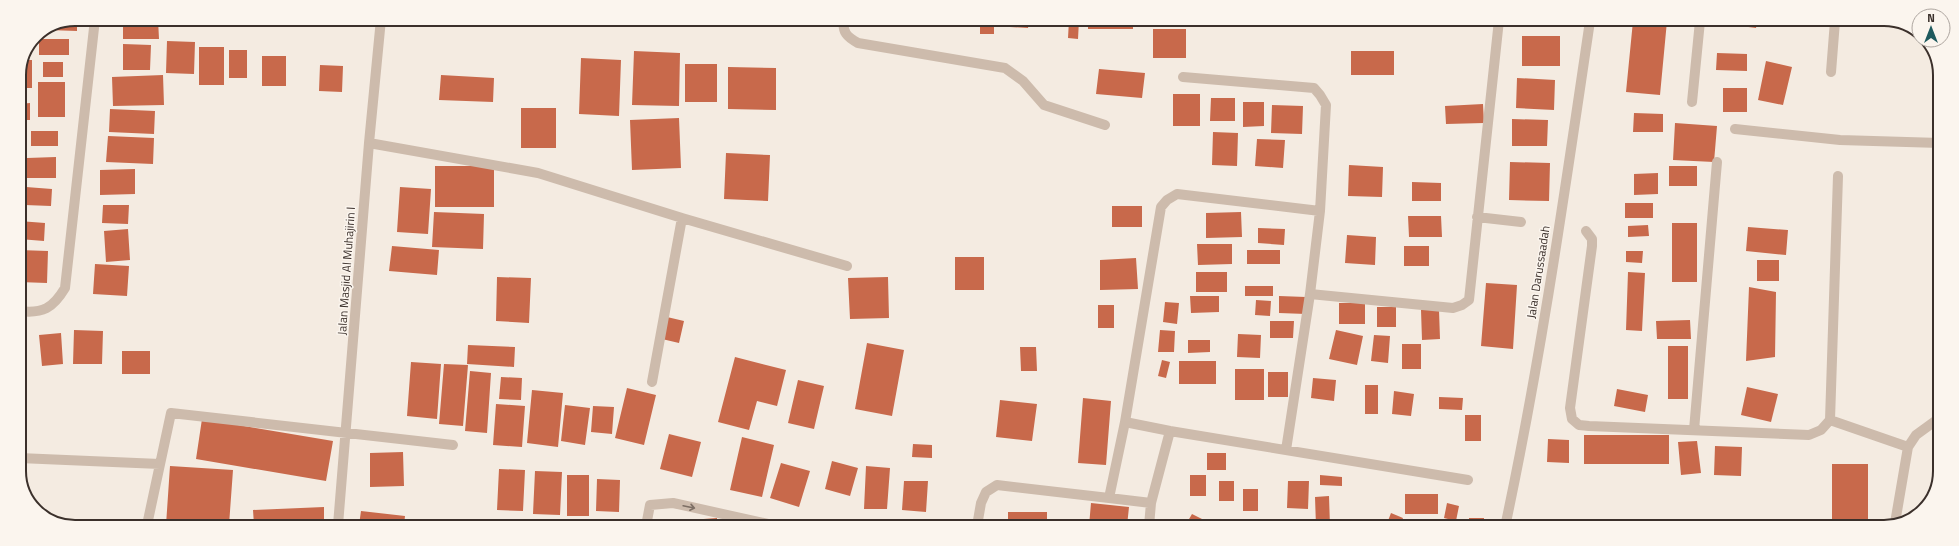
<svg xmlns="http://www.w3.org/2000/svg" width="1959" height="546" font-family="'Titillium Web',sans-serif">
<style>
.building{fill:#c8694b}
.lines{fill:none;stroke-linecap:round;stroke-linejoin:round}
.minor{stroke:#cdbbac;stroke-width:10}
.oneway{stroke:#7d6f65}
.labels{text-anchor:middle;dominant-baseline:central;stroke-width:3;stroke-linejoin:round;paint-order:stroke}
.street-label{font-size:12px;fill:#3b302b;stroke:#fbf5ee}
.rim{fill:none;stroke:#3b302b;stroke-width:2}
</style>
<rect width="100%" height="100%" fill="#f4ebe1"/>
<path class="building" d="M75,19H77V31L48,30Z
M123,19H158L159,39H123Z
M980,20H994V34H980Z
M1010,20H1029L1028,28L1010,27Z
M1069,20H1079L1078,39L1068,38Z
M1088,20H1133V29H1088Z
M1438,20H1467V27H1438Z
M1528,20L1564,21V25H1528Z
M1633,21H1667L1660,95L1626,92Z
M1734,21H1757L1756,28L1733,25Z
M1153,29H1186V58H1153Z
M1522,36H1560V66H1522Z
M39,39H69V55H39Z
M167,41L195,42L194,74L166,73Z
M123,44L151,45L150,70H123Z
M199,47H224V85H199Z
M229,50H247V78H229Z
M634,51L680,53L679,106L632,105Z
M1351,51H1394V75H1351Z
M1717,53L1747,54V71L1716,70Z
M262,56H286V86H262Z
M581,58L621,60L619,116L579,114Z
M25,60H32V88H20L21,71Z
M1766,61L1792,67L1783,105L1758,100Z
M43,62H63V77H43Z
M685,64H717V102H685Z
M320,65L343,66L342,92L319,91Z
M728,67L776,68V110L728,109Z
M1099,69L1145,73L1142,98L1096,94Z
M163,75L164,105L113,106L112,77Z
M441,75L494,78L493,102L439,100Z
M1517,78L1555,80L1554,110L1516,108Z
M38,82H65V117H38Z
M1723,88H1747V112H1723Z
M1173,94H1200V126H1173Z
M1211,98H1235V121H1210Z
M1243,102H1264V126L1243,127Z
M30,103V120H19V104Z
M1483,104L1484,123L1446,124L1445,106Z
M1272,105L1303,106L1302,134L1271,133Z
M521,108H556V148H521Z
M110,109L155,111L154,134L109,132Z
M1634,113L1663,114V132H1633Z
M679,118L681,168L632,170L630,120Z
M1512,119L1548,120L1547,146H1512Z
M1675,123L1717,126L1714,162L1673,160Z
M31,131H58V146H31Z
M1213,132L1238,133L1237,166L1212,165Z
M108,136L154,138L153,164L106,162Z
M1257,139L1285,140L1283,168L1255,166Z
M726,153L770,155L768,201L724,199Z
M56,157V178H27V158Z
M1510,162L1550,163L1549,201L1509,200Z
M1349,165L1383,167L1382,197L1348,196Z
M435,166H494V207H435Z
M1669,166H1697V186H1669Z
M135,169V194L100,195V170Z
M1658,173V194L1634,195V174Z
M1412,182L1441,183V201H1412Z
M26,187L52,189L51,206L25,205Z
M400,187L431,189L428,234L397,232Z
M1625,203H1653V218H1625Z
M103,205H129L128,224L102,223Z
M1112,206H1142V227H1112Z
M434,212L484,214L483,249L432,247Z
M1241,212L1242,237L1206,238V213Z
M1408,216H1441L1442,237H1409Z
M19,221L45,223L44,241L19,239Z
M1672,223H1697V282H1672Z
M1648,225L1649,236L1628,237V226Z
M1748,227L1788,230L1786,255L1746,251Z
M1258,228L1285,229L1284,245L1258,243Z
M128,229L130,260L106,262L104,231Z
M1347,235L1376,237L1375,265L1345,263Z
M1197,244H1232V264L1198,265Z
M392,246L439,250L437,275L389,271Z
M1404,246H1429V266H1404Z
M19,250L48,251L47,283L19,282Z
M1247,250H1280V264H1247Z
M1626,251H1643L1642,263L1626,262Z
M955,257H984V290H955Z
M1136,258L1138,289L1100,290V260Z
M1757,260H1779V281H1757Z
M95,264L129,266L127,296L93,294Z
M1196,272H1227V292H1196Z
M1628,272L1645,273L1642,331L1626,330Z
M497,277L531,278L529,323L496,321Z
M888,277L889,318L850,319L848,278Z
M1486,283L1517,285L1513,349L1481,346Z
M1245,286H1273V296H1245Z
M1749,287L1776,292L1775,357L1746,361Z
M1190,296H1219V312L1191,313Z
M1279,296L1306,297V314L1279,313Z
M1256,300L1271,301L1270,316L1255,315Z
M1165,302L1179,303L1177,324L1163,322Z
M1339,303H1365V324H1339Z
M1098,305H1114V328H1098Z
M1377,307H1396V327H1377Z
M1421,310H1439L1440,339L1422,340Z
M667,317L684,321L679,343L662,339Z
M1690,320L1691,339H1657L1656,321Z
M1270,321H1294L1293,338H1270Z
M19,327H26L27,363H19Z
M74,330L103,331L102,364H73Z
M1160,330L1175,331L1174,352H1158Z
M1336,330L1363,336L1357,365L1329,359Z
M61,333L63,364L42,366L39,335Z
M1238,334L1261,335L1260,358L1237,357Z
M1374,335L1390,336L1388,363L1371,361Z
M1188,340H1210V352L1188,353Z
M867,343L904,350L892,416L855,409Z
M1402,344H1421V369H1402Z
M468,345L515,347L514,367L467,364Z
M1668,346H1688V399H1668Z
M1020,347H1036L1037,371H1021Z
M122,351H150V374H122Z
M735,357L786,370L777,406L757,401L749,430L718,422Z
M1162,360L1170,362L1166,378L1158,376Z
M1179,361H1216V384H1179Z
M411,362L441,364L437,419L407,416Z
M444,364L468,365L463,426L439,424Z
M1235,369H1264V400H1235Z
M470,371L491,373L487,433L465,431Z
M1268,372H1288V397H1268Z
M501,377L522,378L521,400L499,399Z
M1313,378L1336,380L1334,401L1311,398Z
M798,380L824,386L814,429L788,423Z
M1365,385H1378V414H1365Z
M1747,387L1778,394L1771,422L1741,415Z
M627,388L656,395L644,445L615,438Z
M1617,389L1648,395L1645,412L1614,406Z
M532,390L563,393L558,447L527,443Z
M1394,391L1414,394L1411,416L1392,414Z
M1439,397L1463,398L1462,410L1439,409Z
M1083,398L1111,401L1106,465L1078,463Z
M1000,400L1037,404L1032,441L996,437Z
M496,404L525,406L522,447L493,445Z
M565,405L590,408L585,445L561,441Z
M593,406L614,407L612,434L591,432Z
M1465,415H1481V441H1465Z
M202,419L333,441L326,481L196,459Z
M669,434L701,442L692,477L660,469Z
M1584,435H1669V464H1584Z
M742,437L774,445L762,497L730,490Z
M1548,439L1569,440V463L1547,462Z
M1697,441L1701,473L1681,475L1678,442Z
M913,444L932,445V458L912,457Z
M1715,446L1742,447L1741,476L1714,475Z
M403,452L404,486L370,487V453Z
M1207,453H1226V470H1207Z
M832,461L858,468L850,496L825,489Z
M781,463L810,471L799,507L770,498Z
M1832,464H1868V524H1832Z
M170,466L233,470L229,525H166Z
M866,466L890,468L887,509H864Z
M499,469L525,470L523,511L497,510Z
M535,471L562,472L560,515L533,514Z
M567,475H589V516H567Z
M1190,475H1206V496H1190Z
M1320,475L1342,477V486L1320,485Z
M597,479L620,480L619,512L596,511Z
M904,481H928L926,512L902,510Z
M1219,481H1234V501H1219Z
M1288,481H1309L1308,509L1287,508Z
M1243,489H1258V511H1243Z
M1405,494H1438V514H1405Z
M1329,496L1330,526H1316L1315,497Z
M1091,503L1129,507L1127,526H1089Z
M1447,503L1459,506L1456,521L1444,518Z
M324,507V525H254L253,510Z
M361,511L405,516L404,525H359Z
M1008,512H1047V526H1008Z
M1391,513L1403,518L1400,527L1386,526Z
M1192,514L1216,526H1185Z
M717,518V526H691L690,520Z
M1469,518H1484V527H1469Z
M1409,519L1423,525V527H1405Z
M1338,523H1351V526H1338Z"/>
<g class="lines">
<path class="minor" d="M844,20C842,32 847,37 858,43L1005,68L1023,81L1044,105L1105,125
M1831,72L1835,21
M1183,77L1314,88L1320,95L1326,105L1320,211L1310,294L1286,450
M1692,102L1700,21
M1735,129L1840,140L1940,143
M369,143L538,173L682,218L652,382
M1477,217L1521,222
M682,218L847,266
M1586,231L1592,239V246L1570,408L1572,419L1579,425L1589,426L1809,435L1821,430L1830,420L1838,176
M1310,294L1453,308L1462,305L1469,300L1499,20
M19,311C43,314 53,308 65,288L95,19
M1830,420L1908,447
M1125,422L1161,207L1167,200L1177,194L1320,211
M1694,430L1717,162
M19,458L160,464
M1109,498L1151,503
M1895,523L1908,447L1916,435L1938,419
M147,525L171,413L453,445
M338,525L369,143L381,19
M646,526L650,505L673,503L777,526
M977,526L981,503L986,492L997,485L1109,498L1125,422L1170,431L1468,480
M1149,526L1151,503L1170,431
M1505,527C1541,359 1565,190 1590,21"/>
</g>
<defs><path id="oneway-shaft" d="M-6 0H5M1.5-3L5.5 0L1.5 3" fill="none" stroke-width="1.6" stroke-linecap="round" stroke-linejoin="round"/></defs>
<use class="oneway" href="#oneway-shaft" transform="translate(689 507) rotate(12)"/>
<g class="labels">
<g class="street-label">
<text transform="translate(346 271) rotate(-86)">Jalan Masjid Al Muhajirin I</text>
<text transform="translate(1538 272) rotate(-81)">Jalan Darussaadah</text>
</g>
</g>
<path d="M0 0H1959V546H0ZM75 26H1884A49 49 0 0 1 1933 75V471A49 49 0 0 1 1884 520H75A49 49 0 0 1 26 471V75A49 49 0 0 1 75 26Z" fill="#fbf5ee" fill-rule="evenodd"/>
<path class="rim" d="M75 26H1884A49 49 0 0 1 1933 75V471A49 49 0 0 1 1884 520H75A49 49 0 0 1 26 471V75A49 49 0 0 1 75 26Z"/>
<g transform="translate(1931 28)"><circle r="19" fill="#fbf5ee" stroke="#aea6a0"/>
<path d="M0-3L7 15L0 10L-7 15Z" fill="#1f5a5e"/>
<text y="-6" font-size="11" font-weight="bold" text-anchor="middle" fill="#3b302b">N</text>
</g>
</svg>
